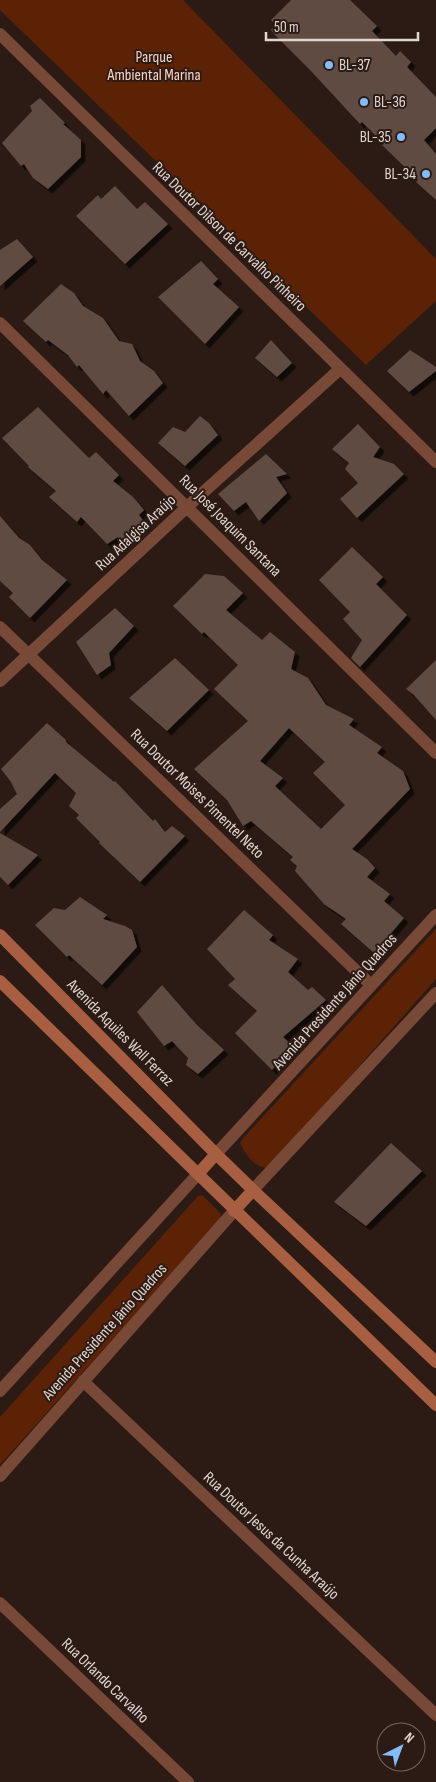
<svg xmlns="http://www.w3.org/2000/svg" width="436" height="1782" font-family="'Sofia Sans Condensed',sans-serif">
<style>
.green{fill:#5c2206}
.building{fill:#5e4b43;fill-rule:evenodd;filter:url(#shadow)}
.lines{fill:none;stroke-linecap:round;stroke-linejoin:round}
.minor{stroke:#774936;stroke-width:12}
.tertiary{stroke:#774936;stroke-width:12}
.secondary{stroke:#a85f41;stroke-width:12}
.poi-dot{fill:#83bcfb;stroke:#2b1b14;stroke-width:2}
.labels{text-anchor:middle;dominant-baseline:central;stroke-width:4;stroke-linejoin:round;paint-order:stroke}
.park-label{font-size:16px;fill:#f9d1c2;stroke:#2b1b14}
.poi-label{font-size:16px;fill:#e1d5d0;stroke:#2b1b14;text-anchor:start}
.street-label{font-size:16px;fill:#e1d5d0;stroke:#2b1b14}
</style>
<defs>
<filter id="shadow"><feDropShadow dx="4.5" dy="4.5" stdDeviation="0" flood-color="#0009"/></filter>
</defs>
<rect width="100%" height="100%" fill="#2b1b14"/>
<path class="green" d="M0,0H183L436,259V301L366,365L0,10Z
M436,929V979L269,1168C254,1168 246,1155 240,1143L245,1136Z
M202,1195L221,1214L220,1219L0,1465V1417L198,1196Z"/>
<path class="building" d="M291,0H350L377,26L372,31L396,56L400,51L411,62L407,67L436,97V128L424,140L436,154V200L416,182L418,180L382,145L384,144L362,122L360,124L311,71L275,35L271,30L276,25L271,20Z
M40,98L65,123L63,124L81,140V157L48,189L33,178L24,164L21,166L2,143L32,111L30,106Z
M115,186L137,209L145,202L168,224L125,264L76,216L98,195L101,199Z
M17,239L33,257L0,286V250Z
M201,261L218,279L213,284L239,307L205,344L158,297Z
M61,284L74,293L83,306L103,318L119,341L132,344L140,361L154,371L163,383L129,416L106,390L103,394L79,365L77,367L68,355L48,340L46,342L23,321Z
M271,340L292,363L277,377L255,358Z
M410,350L436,367V371L409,392L387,371Z
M38,407L89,458L96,452L119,475L113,481L133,497L144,510L139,515L145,523L122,544L118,537L107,544L81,517L77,522L49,497L56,491L28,467L29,466L2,438Z
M200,416L209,423L218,435L185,466L158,443L173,427L185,432Z
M358,424L380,447L373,457L394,464L404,474L357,518L340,499L358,483L345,469L349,463L332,449Z
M266,454L287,474L276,477L287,493L259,521L246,502L234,511L218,494Z
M0,516L19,538L30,545L42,560L67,580L30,618L9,597L13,593L0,581Z
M352,547L383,577L376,584L407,615L360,667L351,658L362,640L343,619L350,612L319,580Z
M205,574L224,576L243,593L226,610L262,640L270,632L295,652L291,669L308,678L326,705L354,719L349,725L382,747L377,753L403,771L410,789L352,849L367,859L375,868L367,877L390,894L384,901L404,918L374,953L341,924L346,919L324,904L295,871L297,866L290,860L293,857L251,821L243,826L227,800L194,769L248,721L214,689L238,665L204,632L202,634L173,606ZM289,728L325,762L313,773L345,805L321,829L275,786L283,778L260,761Z
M115,608L134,626L109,653L111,665L97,675L76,642Z
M175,658L209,690L167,731L129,698Z
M436,660V720L414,695L406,689Z
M47,723L66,740V742L114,782L115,781L153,821L155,819L165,832L172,826L185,836L140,882L99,843L100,842L76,818L79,815L69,806L76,793L55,773L0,832V809L17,794L11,782L1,769Z
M0,833L38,855L8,885L0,877Z
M80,897L107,915L103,919L125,926L132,930L137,947L102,985L69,955L67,957L35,925L54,908L65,910Z
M244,910L273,935L269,940L298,959L288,972L308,990L312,987L326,1000L283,1037L293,1046L272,1070L235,1033L257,1011L228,985L235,979L207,949Z
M162,985L197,1025L224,1050L198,1074L186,1065L188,1058L172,1041L164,1046L137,1012Z
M391,1143L422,1171L366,1226L334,1202Z"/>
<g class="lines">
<path class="minor" d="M0,34L436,462
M0,323L436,753
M0,627L371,985
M0,681L187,507L340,369
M83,1381L436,1715
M0,1603L188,1782"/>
<path class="tertiary" d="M216,1154L436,915
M253,1190L436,993
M0,1391L198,1174
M0,1476L234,1211"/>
<path class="secondary" d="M0,935L216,1154
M0,981L198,1174
M253,1190L436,1362
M234,1211L253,1190L216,1154L198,1174L436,1405"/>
</g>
<g class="poi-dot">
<circle cx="329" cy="65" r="5"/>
<circle cx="364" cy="102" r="5"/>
<circle cx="401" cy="137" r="5"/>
<circle cx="426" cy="174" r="5"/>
</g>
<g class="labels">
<g class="park-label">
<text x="154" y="57">Parque<tspan x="154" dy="18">Ambiental Marina</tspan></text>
</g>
<g class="poi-label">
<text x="339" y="65">BL-37</text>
<text x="374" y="102">BL-36</text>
<text x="391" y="137" text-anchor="end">BL-35</text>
<text x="416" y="174" text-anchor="end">BL-34</text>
</g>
<g class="street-label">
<text transform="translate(229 237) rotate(44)">Rua Doutor Dilson de Carvalho Pinheiro</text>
<text transform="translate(230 526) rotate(45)">Rua José Joaquim Santana</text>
<text transform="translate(136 533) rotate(-43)">Rua Adalgisa Araújo</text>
<text transform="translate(197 794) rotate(44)">Rua Doutor Moises Pimentel Neto</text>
<text transform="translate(335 1002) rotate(-48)">Avenida Presidente Jânio Quadros</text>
<text transform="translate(120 1033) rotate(45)">Avenida Aquiles Wall Ferraz</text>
<text transform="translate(105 1332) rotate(-48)">Avenida Presidente Jânio Quadros</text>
<text transform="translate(271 1536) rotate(43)">Rua Doutor Jesus da Cunha Araújo</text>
<text transform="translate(105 1681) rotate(44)">Rua Orlando Carvalho</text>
</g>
</g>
<g transform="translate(401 1747) rotate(42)"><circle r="24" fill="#2b1b14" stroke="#74655f"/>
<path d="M0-4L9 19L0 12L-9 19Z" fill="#83bcfb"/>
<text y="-8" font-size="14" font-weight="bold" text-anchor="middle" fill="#e1d5d0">N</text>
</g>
<path d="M266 32v8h152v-8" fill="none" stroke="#e1d5d0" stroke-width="2.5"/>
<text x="274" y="32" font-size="15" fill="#e1d5d0" stroke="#2b1b14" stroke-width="4" paint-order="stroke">50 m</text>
</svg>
